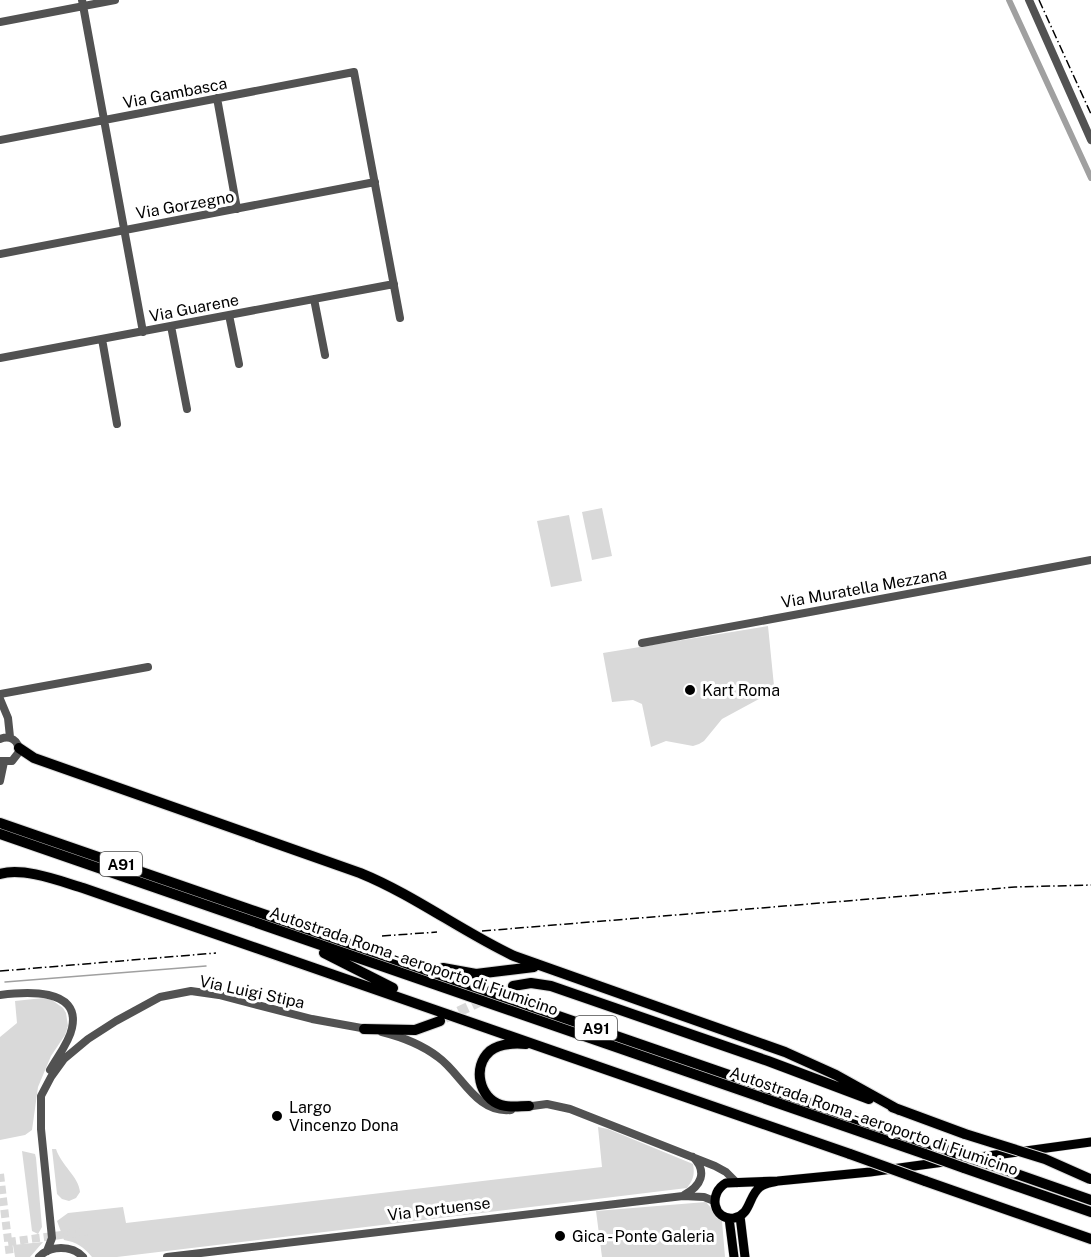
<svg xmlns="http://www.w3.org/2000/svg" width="1091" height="1257" font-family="'Public Sans',sans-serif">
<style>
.green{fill:#d9d9d9}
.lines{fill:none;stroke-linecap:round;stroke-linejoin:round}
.stream{stroke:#a0a0a0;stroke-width:1.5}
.canal{stroke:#a0a0a0;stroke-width:6}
.minor-tunnel{stroke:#d9d9d9;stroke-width:8;stroke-dasharray:8 4;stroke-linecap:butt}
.highway-tunnel{stroke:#d9d9d9;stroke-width:10;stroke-dasharray:10 5;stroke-linecap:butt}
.major-casing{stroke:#dbdbdb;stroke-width:10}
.highway-casing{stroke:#dbdbdb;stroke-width:12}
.minor{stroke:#525252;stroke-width:8}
.major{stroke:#000;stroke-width:9}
.highway{stroke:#000;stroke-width:10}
.rail{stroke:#000;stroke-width:1.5;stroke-dasharray:9 3 1.5 3;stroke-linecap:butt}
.highway-bridge-casing{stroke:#dbdbdb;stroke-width:12;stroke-linecap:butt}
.highway-bridge{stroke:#000;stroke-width:10}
.poi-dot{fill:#000;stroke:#fff;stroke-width:2}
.labels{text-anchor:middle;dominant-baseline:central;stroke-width:6;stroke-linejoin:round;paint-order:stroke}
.shield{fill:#fff;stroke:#4c4c4c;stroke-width:1.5}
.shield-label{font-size:15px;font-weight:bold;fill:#000}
.street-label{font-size:16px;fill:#000;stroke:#fff}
.poi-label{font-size:16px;fill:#000;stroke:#fff;text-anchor:start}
</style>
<rect width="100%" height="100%" fill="#fff"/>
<path class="green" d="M602,508L612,556L592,560L582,512Z
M569,515L582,581L551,587L537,521Z
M768,626L774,686L768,694L722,719L704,741L699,744L693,746L666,741L651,747L642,704L633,700L612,702L603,653Z
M43,998L52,1000L63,1008L66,1013L68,1026L65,1035L51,1056L38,1087L32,1130L25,1135L0,1140V1037L17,1023L15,1001Z
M598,1127L608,1129L693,1164C695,1175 693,1180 687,1188L117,1257H92C84,1247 76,1242 64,1240L57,1221L68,1213L123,1207L126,1223L602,1167Z
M52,1149H56C61,1165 79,1177 80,1192L76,1198L69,1201L62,1199L57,1194Z
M22,1151L35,1154L36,1158L42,1227L38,1234L32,1231Z
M706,1202L722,1221L725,1257H602L596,1211Z
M43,1242L30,1257H15L13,1245Z"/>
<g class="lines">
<path class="stream" d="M5,982L206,966"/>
<path class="canal" d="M1009,0L1091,178"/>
<path class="minor-tunnel" d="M0,1174L10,1257
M8,1242L91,1231"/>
<path class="highway-tunnel" d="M445,1018L513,986"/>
<defs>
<path id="major" d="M778,1181L726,1183C708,1193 713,1221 734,1218C751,1215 748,1196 760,1187C765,1183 771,1183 778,1181L870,1172L1091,1142
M740,1216L745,1257
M729,1218L734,1257"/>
<path id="highway" d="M19,748L34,758L360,873C414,895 461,931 514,956L785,1052L836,1075L899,1110
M0,823L949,1151
M0,834L925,1154
M0,874C23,867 60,881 83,888L850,1154
M324,953L393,988
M443,968L476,974L534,967
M513,986L531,983L551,986L768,1061L869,1099
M364,1029L415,1030L440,1021
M526,1044C514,1043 500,1043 490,1051C472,1067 479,1098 501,1105C510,1108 520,1106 529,1106
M892,1107L965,1134
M994,1166L1091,1200
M964,1168L1091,1212
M925,1181L1091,1239"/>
</defs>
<use href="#major" class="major-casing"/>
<use href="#highway" class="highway-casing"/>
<path class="minor" d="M82,0L143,332
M1029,0L1091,140
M0,22L115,0
M217,98L237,209
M0,140L354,72L400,318
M0,254L375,182
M314,299L325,355
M229,315L239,364
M171,326L187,409
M102,339L117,424
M0,358L394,284
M642,643L1091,560
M0,694L148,667
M0,699L8,718L10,737
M0,739C10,735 19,740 19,752L12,761H0
M0,781L4,762
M0,995C24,992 81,987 72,1028C69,1043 57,1057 50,1070
M382,1032C402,1037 421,1044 438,1057C462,1074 476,1114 511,1110
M525,1107L547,1104L570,1109L715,1166L726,1172L737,1183
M684,1195C701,1186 708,1172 693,1157
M47,1251L52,1238L41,1129V1096L51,1077L64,1059L88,1039L116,1021L160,997L191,991L219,995L312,1019L367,1029
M39,1257C50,1245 72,1245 83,1257
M167,1257L683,1196L704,1197L714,1201"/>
<use href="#major" class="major"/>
<use href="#highway" class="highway"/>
<path class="rail" d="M1039,0L1091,114
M482,931L1015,887L1091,885
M382,936L437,932
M0,971L216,953"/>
<defs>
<path id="highway-bridge" d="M965,1134L1045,1159L1090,1179
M949,1151L994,1166
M850,1154L925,1181
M925,1154L964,1168"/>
</defs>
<use href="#highway-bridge" class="highway-bridge-casing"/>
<use href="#highway-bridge" class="highway-bridge"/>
</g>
<g class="poi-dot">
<circle cx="690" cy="690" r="6"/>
<circle cx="277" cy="1116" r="6"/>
<circle cx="560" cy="1236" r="6"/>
</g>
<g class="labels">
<g class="shield">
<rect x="100" y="852" width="42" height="24" rx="4.5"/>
<rect x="575" y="1016" width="42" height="24" rx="4.5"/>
</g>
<g class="shield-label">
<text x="121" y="864">A91</text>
<text x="596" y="1028">A91</text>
</g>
<g class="street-label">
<text transform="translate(175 93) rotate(-11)">Via Gambasca</text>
<text transform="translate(185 205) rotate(-10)">Via Gorzegno</text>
<text transform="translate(194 308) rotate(-11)">Via Guarene</text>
<text transform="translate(864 588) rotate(-10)">Via Muratella Mezzana</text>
<text transform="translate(414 961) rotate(19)">Autostrada Roma - aeroporto di Fiumicino</text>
<text transform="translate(252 992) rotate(12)">Via Luigi Stipa</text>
<text transform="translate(874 1121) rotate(19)">Autostrada Roma - aeroporto di Fiumicino</text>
<text transform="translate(439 1209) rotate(-7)">Via Portuense</text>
</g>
<g class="poi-label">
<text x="702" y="690">Kart Roma</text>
<text x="289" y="1107">Largo<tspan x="289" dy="18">Vincenzo Dona</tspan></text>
<text x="572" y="1236">Gica - Ponte Galeria</text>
</g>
</g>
</svg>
